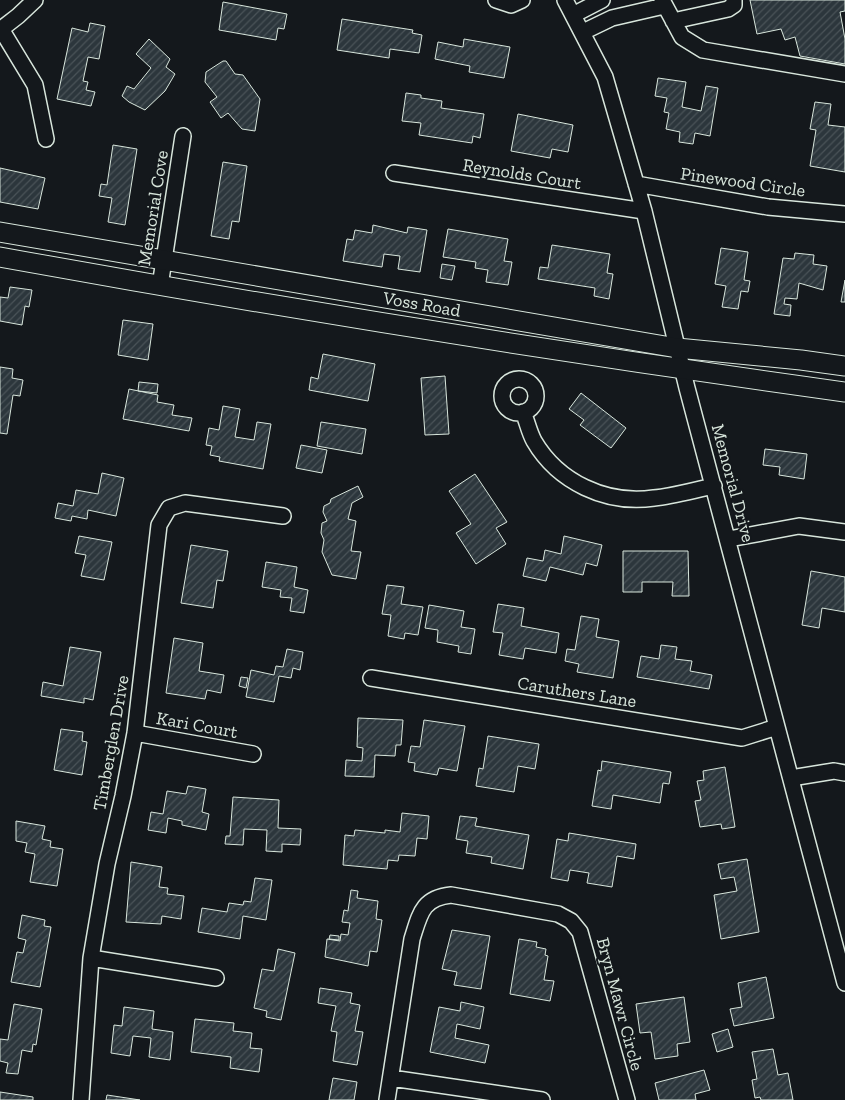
<svg xmlns="http://www.w3.org/2000/svg" width="845" height="1100" font-family="'Zilla Slab',serif">
<style>
.building{fill:url(#building-hatch);stroke:#d8e6dc}
.lines{fill:none;stroke-linecap:round;stroke-linejoin:round}
.minor-casing{stroke:#d8e6dc;stroke-width:18}
.major-casing{stroke:#d8e6dc;stroke-width:21}
.minor{stroke:#14181c;stroke-width:15}
.major{stroke:#14181c;stroke-width:19}
.labels{text-anchor:middle;dominant-baseline:central;stroke-width:4;stroke-linejoin:round;paint-order:stroke}
.street-label{font-size:18px;fill:#d8e6dc;stroke:#14181c}
</style>
<defs>
<pattern id="building-hatch" width="6" height="6" patternUnits="userSpaceOnUse" patternTransform="scale(1.25)"><rect width="6" height="6" fill="#2c363c"/><path d="M-1 1l2-2M0 6l6-6M5 7l2-2" fill="none" stroke="#4a5358"/></pattern>
</defs>
<rect width="100%" height="100%" fill="#14181c"/>
<path class="building" d="M750,0H845V11L840,12L845,39V64L800,56L795,37L785,40L781,29L757,34Z
M223,2L287,14L284,29L278,28L276,40L219,30Z
M342,19L413,30L412,33L422,35L419,53L390,49L389,58L337,50Z
M90,23L105,26L99,59L88,57L83,81L88,82L86,90L95,92L91,106L57,99L72,28L88,32Z
M149,39L170,59L166,67L175,74L165,91L145,110L129,102L122,96L127,86L134,89L151,68L136,54Z
M464,39L510,47L504,78L469,72L470,66L435,59L438,42L463,47Z
M223,61H226L235,74L243,75L260,99L255,131L242,129L228,113L221,118L210,102L217,97L205,82L206,72Z
M658,78L686,82L682,107L701,111L706,86L718,88L710,136L695,133L693,144L679,142L680,132L666,129L669,113L664,112L667,98L655,96Z
M406,93L421,95V98L442,101L441,108L484,114L480,138L473,136L472,143L419,135L421,123L402,121Z
M815,102L831,104L828,125L845,127V172L810,166L816,130L810,129Z
M518,114L573,125L568,152L552,149L550,158L511,151Z
M113,145L137,149L125,225L108,222L112,198L99,196L101,184L107,185Z
M223,162L247,166L239,222L232,221L229,239L211,236Z
M0,168L45,178L38,209L0,202Z
M373,225L407,233L408,227L427,230L420,272L398,269L400,256L384,254L382,267L343,261L347,239L353,240L355,230L372,233Z
M448,229L508,239L504,261L512,262L508,285L486,282L488,270L475,268L476,262L443,257Z
M552,245L610,254L607,273L613,274L609,299L594,296L595,288L538,279L540,267L548,268Z
M721,248L748,252L744,280L750,281L748,292L741,291L738,309L722,307L726,286L715,284Z
M795,253L814,255L813,264L827,266L823,290L799,283L797,299L785,298L784,304L791,305L790,316L774,314L783,258L794,259Z
M442,264L455,266L452,280L440,278Z
M845,280V302H841Z
M10,287L32,290L29,307L25,306L22,325L0,321V297L8,298Z
M123,320L153,324L148,360L118,355Z
M323,354L375,364L368,401L309,390L311,377L318,379Z
M0,367L13,369L12,378L23,380L20,396L13,395L7,434L0,433Z
M445,376L449,434L425,435L421,378Z
M139,382L158,384L157,393L138,391Z
M129,389L158,395L157,402L174,405L172,415L192,418L189,431L123,419Z
M581,393L626,428L611,448L580,425L584,420L569,409Z
M223,406L240,409L235,437L254,440L257,422L271,424L263,469L219,461L220,457L210,455L212,446L206,445L209,428L219,430Z
M321,422L366,429L362,454L317,446Z
M301,445L327,450L322,473L296,468Z
M765,449L807,454L804,479L779,475L780,467L763,465Z
M102,473L124,478L116,516L88,510L87,519L72,516L71,521L55,518L58,503L73,506L76,490L98,494Z
M475,474L507,522L496,528L506,544L476,564L456,533L471,524L449,491Z
M358,486L363,497L352,503L348,519L356,521L351,551L361,552L356,579L332,575L322,552L324,540L321,533L322,523L327,521L323,512L324,506L330,503L331,499Z
M79,536L112,542L104,580L81,576L86,555L75,553Z
M564,536L602,545L597,566L586,563L583,575L550,567L546,581L523,576L527,558L543,561L545,550L561,554Z
M191,545L228,551L223,581L217,580L213,608L181,603Z
M623,551H688L689,596H672L673,582H642V592H623Z
M266,562L297,567L294,587L308,590L304,613L290,611L292,598L280,597L281,590L262,587Z
M811,571L845,577V612L822,608L819,628L802,625Z
M387,585L404,587L401,604L423,607L418,635L405,633L404,639L388,636L391,615L382,614Z
M498,604L524,608L521,626L559,633L556,653L525,648L523,659L499,655L503,633L493,632Z
M429,605L464,611L461,627L475,629L471,654L458,652L459,646L437,642L438,630L425,628Z
M581,616L599,619L596,637L619,641L613,678L577,672L579,664L565,661L567,649L575,650Z
M174,638L203,643L199,671L224,675L221,693L207,690L205,699L166,693Z
M661,645L677,647L675,659L692,661L690,671L712,675L709,689L637,677L641,656L659,659Z
M70,647L101,652L93,700L84,698V703L41,696L43,682L63,686Z
M287,649L303,652L300,670L293,668L291,678L279,676L274,702L246,697L251,670L274,675L276,666L283,667Z
M241,677L248,678L246,688L239,686Z
M358,718L403,720L401,745H396L395,756L375,755L374,777L345,776L346,760L362,761L363,748L357,747Z
M424,720L465,726L457,771L439,768L437,775L414,771L415,763L408,762L411,746L420,747Z
M61,729L83,732L82,741L87,742L82,775L54,770Z
M488,736L539,744L535,769L518,766L514,792L476,786L479,768L483,769Z
M602,761L671,772L669,784L663,783L660,803L613,795L611,809L592,806L598,770L601,771Z
M725,767L735,827L722,829L721,824L700,827L695,801L701,800L697,781L704,780L703,771Z
M188,786L206,789L202,812L209,814L206,830L182,825V821L168,818L166,833L148,830L151,812L163,814L167,791L186,794Z
M233,797L279,800L278,828L301,829L300,845L282,844V852L266,851L267,830L244,829L243,845L225,844L226,836H230Z
M402,813L429,816L427,839L417,838L415,856L399,855L398,861L388,860L387,869L343,865L345,835L354,836L355,830L385,833V830L400,832Z
M460,816L477,818L475,826L529,835L523,869L491,863L492,857L466,853L468,841L456,839Z
M16,821L45,826L42,839L51,841L50,847L63,849L57,886L30,882L35,854L25,852L27,843L16,841Z
M569,833L636,844L634,859L617,856L612,887L587,883L589,873L570,870L568,881L551,878L557,839L568,841Z
M747,859L759,932L721,939L714,895L737,891L734,877L721,879L718,864Z
M131,862L162,867L159,887L168,888L167,894L184,896L181,919L162,916L161,924L126,922Z
M255,878L272,880L266,920L243,916L240,939L198,932L202,908L227,912L229,903L243,905L244,901L251,902Z
M351,890L358,891L357,898L378,901L376,919L382,920L377,952L370,951L368,966L325,957L327,939L340,941L341,934L348,935L350,923L342,922L344,910L348,911Z
M22,915L45,920L44,926L51,927L40,987L11,982L17,952L23,953L26,940L18,938Z
M452,930L490,936L481,989L454,985L457,972L442,969Z
M330,935L339,936V940L329,939Z
M519,939L537,942L536,947L546,949L545,955L548,956L544,980L554,981L550,1001L510,994Z
M278,949L295,953L281,1020L266,1017L267,1011L254,1008L262,969L274,971Z
M766,977L774,1018L734,1026L730,1009L742,1007L738,983Z
M320,988L352,993L350,1003L360,1005L355,1031L363,1032L357,1065L333,1061L337,1032L331,1031L336,1006L318,1003Z
M684,997L690,1042L677,1044L678,1056L655,1059L651,1032L640,1033L636,1004Z
M461,1002L484,1007L480,1029L457,1024L455,1038L489,1045L485,1063L430,1052L439,1007L460,1011Z
M14,1004L42,1009L36,1045L33,1044L32,1052L22,1050L18,1074L6,1073L8,1063L0,1061V1039L8,1040Z
M124,1007L154,1011L152,1029L173,1032L170,1060L149,1057L151,1038L133,1036L130,1056L111,1053L114,1025L122,1026Z
M195,1019L234,1023L233,1031L252,1033L250,1048L262,1049L259,1072L230,1068L231,1057L191,1052Z
M728,1029L733,1047L717,1052L712,1034Z
M773,1049L778,1075L788,1073L793,1100H761L760,1097L755,1098L752,1080L757,1079L752,1052Z
M704,1070L710,1090L695,1094L696,1100H659L655,1083Z
M333,1078L357,1082L354,1100H329Z
M0,1092L33,1097V1100H0Z
M107,1095L140,1100H106Z"/>
<g class="lines">
<defs>
<path id="minor" d="M496,0L511,5L522,0
M565,0L605,77L644,211L687,388L845,983
M662,0L682,37L703,50L845,74
M573,15L602,0
M673,21L728,9L734,5V0
M1,29L35,85L46,139
M0,30L18,16L35,0
M583,32L612,18L664,6
M394,173L644,211
M636,184L768,207L845,214
M160,286L183,136
M502 396a17 17 0 1 1 34 0a17 17 0 1 1-34 0Z
M523,412C527,421 529,432 534,441C558,482 606,505 654,498C674,496 694,490 714,486
M729,539L799,526L845,532
M371,678L742,738L777,727
M135,733L253,754
M791,778L834,771L845,773
M91,958L216,978
M391,1078L542,1100
M81,1100L91,958L107,864L123,796L135,733L159,525L169,508L185,503L283,516
M387,1100L412,939C420,914 422,898 451,895L558,914L571,921L580,932L627,1100"/>
<g id="major">
<path id="s1" d="M0,232L677,348L801,360L845,366"/>
<path d="M0,257C281,308 562,353 845,392"/>
</g>
</defs>
<use href="#minor" class="minor-casing"/>
<use href="#major" class="major-casing"/>
<use href="#minor" class="minor"/>
<use href="#major" class="major"/>
</g>
<g class="labels">
<g class="street-label">
<text transform="translate(522 174) rotate(9)">Reynolds Court</text>
<text transform="translate(743 182) rotate(8)">Pinewood Circle</text>
<text transform="translate(153 208) rotate(-81)">Memorial Cove</text>
<text stroke="none"><textPath href="#s1" startOffset="428">Voss Road</textPath></text>
<text transform="translate(733 483) rotate(75)">Memorial Drive</text>
<text transform="translate(577 692) rotate(9)">Caruthers Lane</text>
<text transform="translate(197 725) rotate(10)">Kari Court</text>
<text transform="translate(111 743) rotate(-80)">Timberglen Drive</text>
<text transform="translate(620 1004) rotate(75)">Bryn Mawr Circle</text>
</g>
</g>
</svg>
